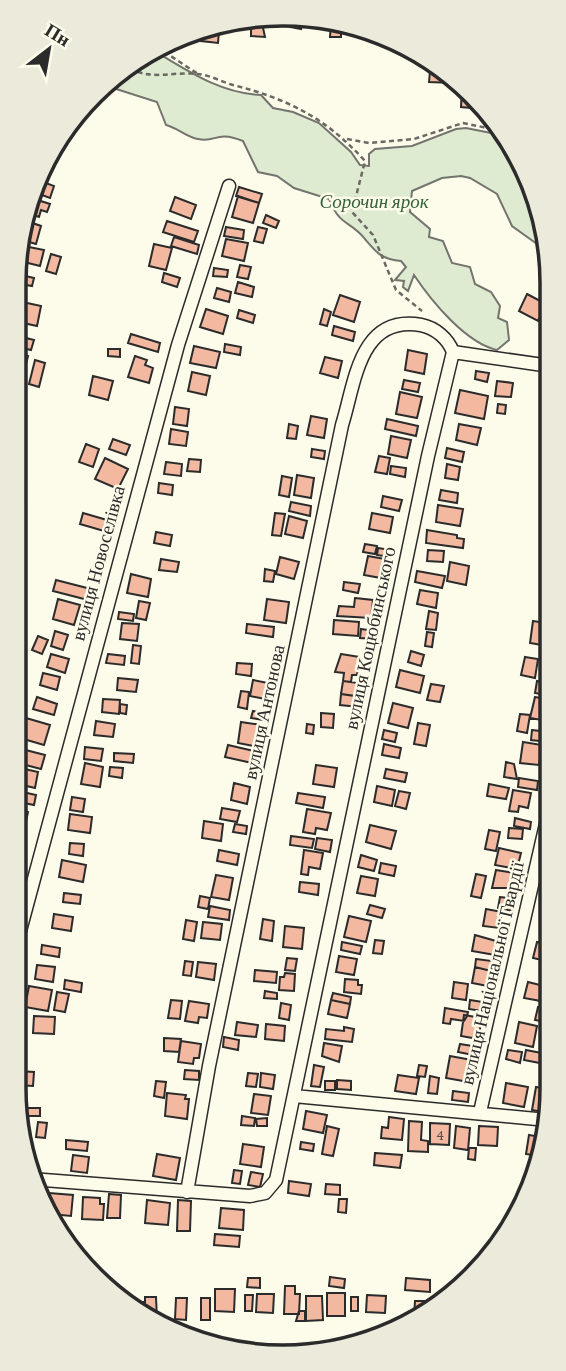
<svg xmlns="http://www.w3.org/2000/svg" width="566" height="1371" font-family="'Crimson Pro',serif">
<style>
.green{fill:#deebd1;stroke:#74746e;stroke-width:2}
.building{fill:#f2b8a0;stroke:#2b2b2b;stroke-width:2}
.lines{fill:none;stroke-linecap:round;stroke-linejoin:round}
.street-casing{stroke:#2b2b2b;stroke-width:15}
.path{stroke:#6a6964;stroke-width:2.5;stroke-dasharray:5 3.5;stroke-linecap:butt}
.street{stroke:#fdfbea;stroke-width:12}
.labels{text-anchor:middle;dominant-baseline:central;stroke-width:5;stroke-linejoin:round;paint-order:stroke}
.number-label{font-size:16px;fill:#5d4e48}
.park-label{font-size:19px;font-style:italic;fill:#34623c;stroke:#fdfbea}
.street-label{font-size:19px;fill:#2b2b2b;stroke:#fdfbea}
.rim{fill:none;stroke:#2b2b2b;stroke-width:3.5}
</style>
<rect width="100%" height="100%" fill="#fdfbea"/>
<path class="green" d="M153,50C188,71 220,93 261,95L273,108L293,112L319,123L351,152L360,165L369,166V154L375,149L412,146L456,129L466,128L506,136L524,164L550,247V257L538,252L537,244L512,226L497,194L470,178L461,176L442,178L412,191L410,212L430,229L429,237L443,241L452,263L470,267L475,284L491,292L500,306L498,318L507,322L509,340L497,350C466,343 432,302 414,275L408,291L403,287L404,281L395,280L406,267L401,261C382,260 376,252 365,239C350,220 340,227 329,199L294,188L277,176L258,172L243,141C215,130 217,143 198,139C186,137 178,128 166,125L157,102L107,86Z"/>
<path class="building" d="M265,15L285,17V23L264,22Z
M291,18L302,19L301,29L290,27Z
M251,22L262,23L265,37L251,36Z
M331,23L341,25V37H330Z
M347,25L368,28V30L347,28Z
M208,30L219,31L218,43L201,41L202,32Z
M430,71L447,72L454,78V83L429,82Z
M462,87L482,103V109L461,107Z
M38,180L54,186L50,198L31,191Z
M239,187L262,194L259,203L236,196Z
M238,196L259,203L253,223L232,217Z
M28,197L50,204L47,212L41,210L39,217L26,212Z
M175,197L196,205L191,219L170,211Z
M266,215L279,221L276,228L263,223Z
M27,221L41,226L36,244L22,240Z
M167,221L198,231L194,242L163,232Z
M226,227L244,230L243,239L224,236Z
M258,227L267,229L263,243L254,241Z
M174,237L199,245L197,254L171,246Z
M226,239L248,243L244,261L222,256Z
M154,244L172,248L166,270L149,266Z
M24,246L44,250L40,266L20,261Z
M51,254L61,257L56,274L46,271Z
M240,265L251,267L248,279L237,277Z
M214,268L228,270L227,277L213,276Z
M164,273L180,278L177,287L162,282Z
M17,274L34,278L32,286L15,283Z
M238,282L254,287L252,297L235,293Z
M217,288L231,292L229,302L214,298Z
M527,294L546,304L538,321L519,311Z
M340,295L360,302L354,322L333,315Z
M18,301L41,306L37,326L14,321Z
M206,309L228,316L223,334L200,327Z
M324,309L331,312L327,326L320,324Z
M239,310L255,315L253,323L237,318Z
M334,326L355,332L353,341L332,335Z
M131,334L160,343L158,352L128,343Z
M14,335L34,340L31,350L14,346Z
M225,344L241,347L240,355L224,352Z
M194,346L220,352L216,368L190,363Z
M108,349H120V357L108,356Z
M408,350L427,354L424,374L405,370Z
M14,353L28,356L23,376L14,374Z
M135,356L147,360L145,365L153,368L149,383L128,377Z
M325,357L342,361L338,378L320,373Z
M35,360L45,363L39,387L29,384Z
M476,371L489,373L487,382L475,379Z
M192,372L210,376L206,395L188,391Z
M93,376L113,381L108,400L89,395Z
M404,380L420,383L418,392L402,389Z
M497,381L513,383L511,397L495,396Z
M14,386L23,388L21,400L14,398Z
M460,390L488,396L484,419L455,413Z
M400,392L422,397L417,418L396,414Z
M498,404L506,405L505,414L497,413Z
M175,407L189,409L187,426L173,424Z
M311,416L327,419L324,438L307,435Z
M387,419L418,426L416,436L385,429Z
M289,424L298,426L296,439L287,438Z
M459,424L481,428L477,445L456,440Z
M171,429L188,432L186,446L169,444Z
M391,436L411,440L407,458L388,454Z
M113,439L130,445L126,455L109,449Z
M86,444L99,449L93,467L79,462Z
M447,448L464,452L462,462L445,458Z
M312,449L325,451L324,459L311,457Z
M379,456L390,458L387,474L375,472Z
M105,458L128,469L118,489L95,479Z
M189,459L201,460L200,472L187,471Z
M166,462L182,464L181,476L164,474Z
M447,464L460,467L458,480L445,478Z
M391,466L406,468L405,477L390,474Z
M297,475L314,478L311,498L294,495Z
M282,476L292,478L289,497L279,495Z
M159,483L173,485L172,495L158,493Z
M441,490L458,493L457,503L439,500Z
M383,496L402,500L399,511L381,507Z
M291,502L311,506L310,516L289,511Z
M438,505L463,509L460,526L436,522Z
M83,513L107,520L104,531L80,524Z
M275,513L285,514L281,536L272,535Z
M372,513L393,517L390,533L369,529Z
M289,516L307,521L303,538L285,534Z
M427,530L457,535V538L464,539L463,548L426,543Z
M156,532L172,535L170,546L154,543Z
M365,544L377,546L375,554L363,552Z
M378,548L391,550L390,557L377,555Z
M428,550L444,551L443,562L427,561Z
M368,556L385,559L381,578L364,575Z
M280,557L299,562L294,579L276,574Z
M161,559L179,562L177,572L159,570Z
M450,562L469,566L466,585L447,581Z
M265,569L275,571L273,582L264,581Z
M417,571L445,576L442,588L415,582Z
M131,574L151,579L148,597L127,593Z
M56,580L91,589L88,600L53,591Z
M344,582L360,584L358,593L343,590Z
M420,590L438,593L436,608L417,604Z
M355,598L373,600L371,618L337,616L339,606L354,607Z
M58,599L80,605L74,625L53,619Z
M267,599L289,602L286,623L264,620Z
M139,601L150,603L146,620L136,618Z
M429,611L438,613L436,630L426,629Z
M119,612L134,614L133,621L118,619Z
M334,620L359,622L358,636L333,634Z
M533,621L546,623L542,645L530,643Z
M122,623L139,624L137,641L120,639Z
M247,624L274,627L273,637L246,633Z
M361,629L375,631L374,639L360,638Z
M55,631L68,635L63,650L51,646Z
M427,632L434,633L432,647L425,646Z
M38,636L48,640L42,654L32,650Z
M133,645L141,646L139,664L131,663Z
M411,651L424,655L421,666L408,662Z
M546,651L551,652V670L543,668Z
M51,654L69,659L65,673L47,667Z
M108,654L125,656L124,665L106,663Z
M341,654L360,657L357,675H352L351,682L343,681L344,673L335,672Z
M525,657L538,659L535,678L521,675Z
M237,663L252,664L251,676L236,674Z
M400,670L424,676L420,693L396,687Z
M43,673L60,677L57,690L40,685Z
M118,678L138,680L136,692L117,690Z
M253,680L273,684L270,700L250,696Z
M343,681L358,683L356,696L341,694Z
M537,681L551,683V696L535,693Z
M431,684L444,686L440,702L427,700Z
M241,691L249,692L247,709L238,707Z
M341,694L361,697L359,707L340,705Z
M37,697L57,704L54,715L33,709Z
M535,697L551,700L548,721L530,718Z
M103,699L120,700L119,714L102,712Z
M393,703L413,708L408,728L388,723Z
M120,704L127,705L126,714L120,713Z
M253,711L265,713L264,720L251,718Z
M321,713L334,714L333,728L321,727Z
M520,714L530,715L527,733L517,731Z
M26,718L50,725L44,745L20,738Z
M96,721L115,724L113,737L94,735Z
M241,722L262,725L258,747L238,743Z
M418,723L430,725L426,746L414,744Z
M307,724L314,725L313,734L306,733Z
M384,730L397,733L395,742L382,739Z
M532,730L548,732V742L531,740Z
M523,742L542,745L539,765L520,763Z
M384,744L401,748L399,758L382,755Z
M228,745L254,751L252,763L225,757Z
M14,747L45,755L41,769L14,762Z
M85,747L103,749L101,761L84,759Z
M114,753L134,754L133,763L114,761Z
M506,762L514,764L517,779L504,777Z
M85,763L103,767L100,787L81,784Z
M316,765L337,768L334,787L313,784Z
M16,767L38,772L35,788L14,783Z
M110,767L123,768L122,778L109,776Z
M386,769L407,773L405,782L384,778Z
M519,778L538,781L537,790L518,787Z
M234,783L250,787L247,804L231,800Z
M489,784L509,788L506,799L487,796Z
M377,786L395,790L392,806L374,802Z
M14,790L36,795L34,805L14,801Z
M513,790L531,793L528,808L519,806L518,812L509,811Z
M399,791L410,793L406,809L395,806Z
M298,793L325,797L323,808L296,803Z
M72,797L85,799L83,812L70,810Z
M222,808L240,811L237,822L220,819Z
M14,809L28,812L23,836L14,834Z
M307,809L331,813L327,830L316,828L315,834L303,832Z
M70,814L92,817L90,833L68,830Z
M515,818L531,822L530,829L514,826Z
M204,821L223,824L221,841L202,838Z
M235,824L247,826L246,834L233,832Z
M370,825L396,831L391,849L366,842Z
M509,828L523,829L522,839L508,838Z
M489,830L500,832L496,851L485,849Z
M291,836L314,839L312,848L290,845Z
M317,838L332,840L330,852L315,849Z
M70,843L84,844L83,856L69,854Z
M499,848L521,853L517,869L495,865Z
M219,850L239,854L237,865L217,861Z
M304,850L323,853L320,869L309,867L308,875L301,874Z
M361,855L377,860L374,871L358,867Z
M62,860L86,865L83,882L59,877Z
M381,863L396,866L394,876L379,873Z
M496,870L514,873L511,888H492Z
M476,874L486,876L481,898L471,896Z
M216,875L233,878L229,900L211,897Z
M361,876L378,879L375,896L357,893Z
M300,882L319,884L318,895L299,892Z
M64,893L81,895L80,904L63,902Z
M200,896L210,898L208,909L198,907Z
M500,897L515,899L512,911L498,908Z
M546,898L551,899L552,914L542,912Z
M370,905L385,909L382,918L367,914Z
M210,906L230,910L229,920L208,917Z
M486,909L502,912L499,928L483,926Z
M54,914L73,917L71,931L52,928Z
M349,916L371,921L366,942L344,937Z
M263,919L274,921L272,941L260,939Z
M186,920L197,922L194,941L183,939Z
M203,922L222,924L220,940L201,938Z
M285,926L304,928L302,949L283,947Z
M475,935L503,943L501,956L472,951Z
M375,940L384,941L382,954L373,953Z
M342,942L362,946L360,954L341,950Z
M537,942L551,945L547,961L533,958Z
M42,945L60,948L59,957L41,954Z
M339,956L357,959L354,975L336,972Z
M287,958L297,959L295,971L285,970Z
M476,959L492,961L491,971L475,967Z
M185,961L193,962L191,976L183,975Z
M198,962L216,964L214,980L196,977Z
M37,965L55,967L53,982L35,979Z
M475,967L491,971L488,986L472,983Z
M255,970L277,972L276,983L254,981Z
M285,973L295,974L294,991L279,990L280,977H284Z
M345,979L358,980V985H362L361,994L344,992Z
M65,980L82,983L81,992L64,989Z
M454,982L468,984L466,1000L452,998Z
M528,982L544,986L541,1001L524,998Z
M29,986L52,990L48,1011L25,1007Z
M265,991L277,993V999L264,998Z
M57,992L69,994L65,1012L54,1010Z
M333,993L351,997L350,1004L331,1000Z
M171,1000L182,1001L180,1019L168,1018Z
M331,1000L350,1004L347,1018L328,1014Z
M470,1000L489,1003L488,1012L469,1009Z
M189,1001L209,1004L207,1018L199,1017L198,1023L185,1021Z
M281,1003L291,1005L289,1020L279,1018Z
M538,1007L549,1009L546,1022L535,1020Z
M445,1008L468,1012L467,1016L464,1021L451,1019L450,1024L443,1023Z
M476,1012L489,1014L488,1020L475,1017Z
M464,1015L482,1018L478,1039L461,1036Z
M34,1016L55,1017L54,1034L33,1033Z
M237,1022L258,1025L256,1037L235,1035Z
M519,1022L537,1026L533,1047L515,1043Z
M266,1024L285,1026L284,1041L265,1039Z
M344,1027L354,1029L352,1042L325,1039L326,1029L344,1031Z
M224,1037L239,1040L238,1050L223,1047Z
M164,1038L181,1039L179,1052L164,1051Z
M181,1041L201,1044L199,1058H194L193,1064L178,1062Z
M324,1043L342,1046L339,1062L322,1056Z
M460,1044L479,1047L478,1056L458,1052Z
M508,1050L522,1052L520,1063L506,1059Z
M526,1050L547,1054L545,1064L524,1060Z
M450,1056L472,1060L469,1082L446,1078Z
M314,1065L324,1067L320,1087L311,1086Z
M419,1065L427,1066L425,1077L417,1076Z
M185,1070L199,1071V1080L184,1079Z
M18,1071L34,1072L33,1086L17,1085Z
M248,1073L258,1074L256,1087L246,1086Z
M261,1073L275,1075L273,1089L260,1087Z
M398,1075L419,1078L416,1094L395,1091Z
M430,1076L439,1078L437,1094L428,1093Z
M337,1080L351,1081V1090L337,1089Z
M156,1081L166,1082L164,1098L154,1096Z
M325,1081H335V1090H325Z
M506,1083L528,1087L524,1107L503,1103Z
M536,1087L552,1090L550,1098L546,1097L543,1112L532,1110Z
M453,1091L469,1093L468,1102L452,1100Z
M15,1093H21V1106H17Z
M167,1093L186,1095L185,1099H189L187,1119L165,1116Z
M254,1094L271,1096L268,1115L251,1113Z
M22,1108H40V1116H22Z
M306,1111L327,1115L323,1133L303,1129Z
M242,1116L255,1118L254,1126L241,1125Z
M389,1117L404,1119L402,1140L381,1138L382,1127L388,1128Z
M267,1118V1126H257L256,1119Z
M19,1119H25L24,1135H22Z
M409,1121L422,1122L421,1140L428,1141V1152L408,1151Z
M38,1122L47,1123L45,1138L36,1137Z
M430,1123L450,1124L449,1145L430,1144Z
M327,1126L339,1129L333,1156L322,1154Z
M456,1126L470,1128L468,1150L454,1148Z
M479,1126L498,1127L497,1146L478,1145Z
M529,1135L541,1137L538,1156L526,1154Z
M66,1140L88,1142L87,1151L66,1149Z
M301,1142L314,1144L313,1151L300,1149Z
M243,1144L264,1147L261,1167L240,1164Z
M469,1148H476L475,1160L468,1159Z
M375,1153L402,1155L400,1168L374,1165Z
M157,1154L180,1158L176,1180L153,1176Z
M73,1155L89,1157L87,1173L71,1171Z
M234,1170L242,1171L240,1184L232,1183Z
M251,1172L263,1174L260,1187L248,1185Z
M289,1181L311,1184L309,1196L288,1193Z
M326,1184L340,1185V1195L325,1194Z
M49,1193L73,1195L71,1216L51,1214L47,1207Z
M109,1194L121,1195L120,1218H107Z
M83,1197L100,1198V1204H104L103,1220L82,1219Z
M339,1199H347L346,1213L338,1212Z
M147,1200L170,1203L168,1225L145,1223Z
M178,1200L191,1201L190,1231H177Z
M221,1208L244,1210L243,1230L219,1228Z
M215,1234L240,1236L239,1247L214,1245Z
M330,1277L345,1279L344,1288L329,1286Z
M248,1278H260V1288L247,1287Z
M406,1278L430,1280V1292L405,1290Z
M285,1286H295V1294H300L299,1314H284Z
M215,1289H235L234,1312L215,1311Z
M327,1293H345V1316H327Z
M257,1294H274L273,1313L256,1312Z
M245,1295H253L252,1311H245Z
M367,1295L386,1296L385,1313L366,1312Z
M306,1296H322L323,1320L306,1321Z
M145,1297H156L157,1320H147L136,1311V1302H145Z
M351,1297H358V1311H351Z
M176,1298H187L186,1320L175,1319Z
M201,1298H210V1320H201Z
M415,1301H431V1312L414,1317Z
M299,1311H305V1321H296Z"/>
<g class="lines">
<defs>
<path id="street" d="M453,352L550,366
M14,953L178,345L229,186
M294,1096L547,1120
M480,1112L551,802
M31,1179L250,1196L265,1193L276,1180L428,456L453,352
M187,1192L209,1066L342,425C355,384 359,314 421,325C436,328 448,339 453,352"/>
</defs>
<use href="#street" class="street-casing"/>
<path class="path" d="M157,47L198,74
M130,68C151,81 174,71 198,74C210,75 222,82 233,85C288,99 326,118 365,161L352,212L373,235L396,290L422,311
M347,139L369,143L414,139L463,123L502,131"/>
<use href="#street" class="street"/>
</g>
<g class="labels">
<g class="number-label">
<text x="440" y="1134">4</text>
</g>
<g class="park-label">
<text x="374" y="201">Сорочин ярок</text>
</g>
<g class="street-label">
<text transform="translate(98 563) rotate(-75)">вулиця Новоселівка</text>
<text transform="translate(370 638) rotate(-78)">вулиця Коцюбинського</text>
<text transform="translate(264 712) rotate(-78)">вулиця Антонова</text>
<text transform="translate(492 973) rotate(-77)">вулиця Національної Гвардії</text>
</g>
</g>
<path d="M0 0H566V1371H0ZM283 26H283A257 257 0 0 1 540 283V1088A257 257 0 0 1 283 1345H283A257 257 0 0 1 26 1088V283A257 257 0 0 1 283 26Z" fill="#eceadb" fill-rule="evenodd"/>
<path class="rim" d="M283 26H283A257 257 0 0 1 540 283V1088A257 257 0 0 1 283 1345H283A257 257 0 0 1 26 1088V283A257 257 0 0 1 283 26Z"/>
<g transform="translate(49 49) rotate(31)" stroke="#fdfbea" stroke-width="5" paint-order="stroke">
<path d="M0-5L12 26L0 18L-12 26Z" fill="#2b2b2b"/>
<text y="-10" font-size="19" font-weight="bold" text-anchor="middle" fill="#2b2b2b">Пн</text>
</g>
</svg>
